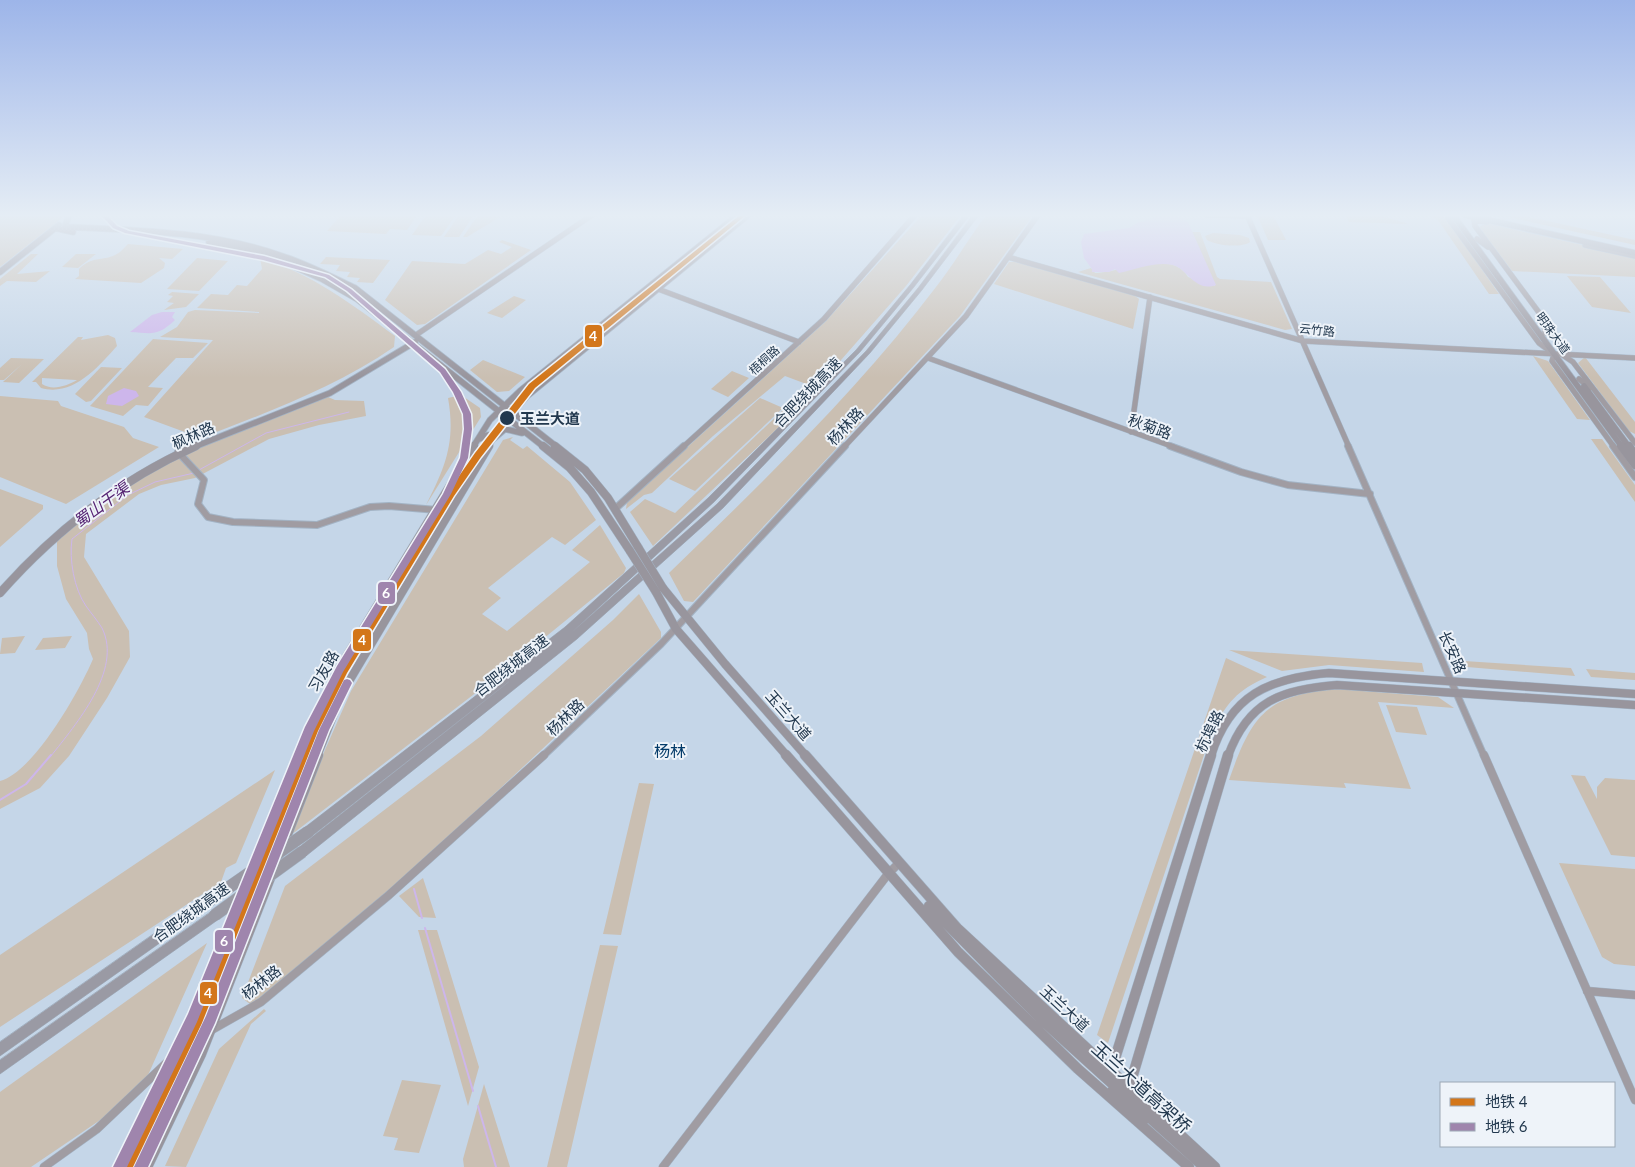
<svg xmlns="http://www.w3.org/2000/svg" width="1635" height="1167" font-family="Lato,'Noto Sans SC',sans-serif">
<style>
.green{fill:#cabfb2;fill-rule:evenodd}
.water{fill:#cdb6eb}
.lines{fill:none;stroke-linecap:round;stroke-linejoin:round}
.stream-far1{stroke:#cdb6eb;stroke-width:1}
.stream{stroke:#cdb6eb;stroke-width:2}
.minor-far2-casing{stroke:#a3b3c4;stroke-width:6}
.minor-far1-casing{stroke:#a3b3c4;stroke-width:8}
.minor-casing{stroke:#a3b3c4;stroke-width:9}
.major-far2-casing{stroke:#a3b3c4;stroke-width:7}
.major-far1-casing{stroke:#a3b3c4;stroke-width:9}
.major-casing{stroke:#a3b3c4;stroke-width:11}
.highway-casing{stroke:#a3b3c4;stroke-width:1}
.minor-far2{stroke:#a09ca2;stroke-width:5}
.minor-far1{stroke:#a09ca2;stroke-width:6}
.minor{stroke:#a09ca2;stroke-width:8}
.major-far2{stroke:#98959d;stroke-width:5.5}
.major-far1{stroke:#98959d;stroke-width:8}
.major{stroke:#98959d;stroke-width:10}
.highway{fill:#9a9aa4;fill-rule:evenodd}
.major-bridge-casing{stroke:#a3b3c4;stroke-width:9;stroke-linecap:butt}
.highway-bridge-casing{stroke:#a3b3c4;stroke-width:13;stroke-linecap:butt}
.major-bridge{stroke:#98959d;stroke-width:8}
.highway-bridge{stroke:#9a9aa4;stroke-width:12}
.metro-1-casing{stroke:#eef3f9;stroke-width:3}
.metro-2-casing{stroke:#eef3f9;stroke-width:3}
.metro-1{fill:#d3761a;fill-rule:evenodd}
.metro-2{fill:#9f85ad;fill-rule:evenodd}
.stop-dot{fill:#22384e;stroke:#eef3f9;stroke-width:2}
.labels{text-anchor:middle;dominant-baseline:central;stroke-width:4;stroke-linejoin:round;paint-order:stroke}
.far-street-label{font-size:12px;fill:#22384e;stroke:#eef3f9}
.street-label{font-size:15px;fill:#22384e;stroke:#eef3f9}
.stop-label{font-size:15px;font-weight:bold;fill:#22384e;stroke:#eef3f9;text-anchor:start}
.water-label{font-size:16px;font-style:italic;fill:#562473;stroke:#eef3f9}
.neighbourhood-label{font-size:16px;fill:#043b69;stroke:#eef3f9}
.near-street-label{font-size:18px;fill:#22384e;stroke:#eef3f9}
.line-badge{stroke:#eef3f9;stroke-width:2}
.badge-label{font-size:14px;text-anchor:middle;font-weight:bold;fill:#fff}
</style>
<rect width="100%" height="100%" fill="#c5d6e8"/>
<path class="green" d="M0,215H66L0,267Z
M341,215H417L407,230L390,229L386,234L327,231Z
M426,215H456L441,236L412,235Z
M459,215H474L459,237H444Z
M478,215L500,217L467,237H463Z
M922,215H961L906,286L798,409L653,546L630,512L645,499L675,513L809,385L785,376L713,436L652,493L644,495L626,509L627,502L826,321Z
M986,215H1033L960,316L693,602L684,601L669,573C761,484 859,389 936,287C954,264 969,238 986,215Z
M1257,215H1273L1286,240H1268Z
M1345,215H1378L1409,224L1349,222Z
M1428,215H1439L1446,218L1499,294H1489L1438,220Z
M1499,215H1519L1635,240V245Z
M1486,223L1635,257V277L1512,271L1479,227Z
M1192,232H1200L1217,277L1220,279L1271,282L1292,329L1285,330L1078,272L1091,268L1095,273C1120,273 1172,248 1188,277L1215,286Z
M1213,233L1240,235L1249,238L1250,242C1241,248 1217,246 1207,240L1205,236Z
M502,240L531,250L425,324L417,325L385,300L412,261L465,264L488,250L501,254L512,247L499,242Z
M128,244L183,249L172,259L159,258L165,263L164,268L141,283L75,279L79,276V269C91,256 103,261 115,255C120,253 124,248 128,244Z
M31,254H38L17,274L50,271L36,282L7,281L0,286V279Z
M76,254H96L78,268L62,267Z
M326,257L390,260L373,283L357,282L360,278L347,277L350,272L336,271L340,265L320,264Z
M197,258L228,261L199,291L167,289Z
M260,258C311,273 353,305 395,336L394,347C334,388 268,412 201,438L144,417L213,340L160,337L177,327L188,312L195,310L259,313V312L197,308L211,294L228,295L237,285L247,286L262,269Z
M1009,262H1018L1134,295L1139,299L1133,329L994,284Z
M1567,276L1600,277L1631,313L1592,307Z
M172,292L199,294L186,307L164,310L174,303L167,302L173,296L168,295Z
M514,296L526,300L502,318L487,313Z
M108,335L115,338L117,346C98,367 73,397 41,388L36,382H32L78,337H83L81,340ZM42,378L76,380H77C67,386 52,391 42,384Z
M153,339L208,343L193,358H176L148,387L163,388L148,406L136,405L123,416L90,406Z
M1533,356L1548,361L1590,420L1577,419Z
M1585,357L1635,422V434L1629,431L1578,363Z
M11,358L44,359L19,383L3,382L22,364L4,380H0V368Z
M483,360L525,377L509,391L497,392L470,370Z
M101,367L122,368L91,401L86,402L75,394Z
M732,371L749,378L728,397L711,389Z
M461,395L480,408L481,417L426,505C445,468 456,442 448,398Z
M0,396L58,401L61,406L124,427L133,438L159,447L66,504L0,477Z
M328,397L335,400L364,401L366,416L319,425L269,439L195,478L161,485L139,494L86,534L84,557L129,631L130,657L107,698L69,756L40,788L0,809V781C34,772 80,690 93,659L89,649L87,633L66,599L57,566V541C98,504 145,471 196,449C239,430 284,415 328,397Z
M760,398L783,408L695,491L669,479Z
M513,437L510,440L523,449L527,446L570,482L596,520L565,545L552,537L488,588L501,598L482,614L507,631L590,562L572,550L600,525L626,568L624,573L495,678L291,835L313,777L351,691L503,440Z
M1591,439H1602L1635,485V502Z
M0,489L43,505V509L0,547Z
M639,594L661,632V638L370,910L270,991L250,1004L242,998L285,886L481,736L613,620Z
M25,636L15,653L0,654L2,638Z
M72,636L65,648L35,650L43,638Z
M1229,650L1422,663L1424,672L1329,665L1282,671Z
M1454,656L1464,661L1571,668L1575,676L1467,667Z
M1226,658L1267,677C1237,690 1227,703 1212,731L1108,1043L1097,1035Z
M1586,669L1635,673V680L1591,677Z
M1337,689L1438,697L1454,708L1378,702L1411,789L1344,783L1346,788L1229,780C1252,715 1266,695 1337,689Z
M1386,705L1417,707L1427,735L1396,732Z
M275,770L236,863L226,868L221,882L0,1027V955Z
M1571,775L1585,776L1597,799V787L1605,778L1635,780V857L1611,855Z
M639,783L654,784L621,935L603,934Z
M1559,863L1635,869V966L1614,964L1602,957Z
M423,878L436,918L419,917L399,896Z
M418,930H437L479,1067L468,1106Z
M207,943L140,1093L31,1167H0V1092Z
M600,945L618,946L567,1167H547Z
M264,1009L266,1011L251,1024L186,1167L165,1166L219,1049Z
M402,1080L441,1085L419,1153L394,1150L398,1138L383,1136Z
M484,1084L510,1167H464L463,1159Z"/>
<path class="water" d="M1163,215L1177,216L1188,222L1216,285C1195,293 1187,268 1173,265C1156,261 1137,269 1119,273L1115,269L1109,272H1092V269L1084,258L1081,242L1084,234L1129,228L1137,223Z
M162,312H175L172,317L175,320C157,337 152,333 130,332L152,315Z
M124,388L136,391L139,396L122,406L106,404L108,396Z"/>
<g class="lines">
<path class="stream-far1" d="M199,470L266,433L349,412
M51,756C76,724 123,670 102,628C97,620 91,613 86,606C74,589 69,559 72,539L128,495L155,482L194,473"/>
<path class="stream" d="M0,800L26,784L51,755
M414,889L422,918
M425,928L473,1091
M478,1106L496,1167"/>
<defs>
<path id="minor-far2" d="M1207,215L1248,216
M1247,215L1349,447
M1449,215L1448,218L1539,343L1554,354L1552,361L1614,447
M1487,222L1474,220L1475,226L1563,345L1561,354L1573,362L1635,443
M1477,239L1488,247
M1585,245L1635,256
M1008,257L1303,341L1635,358
M658,289L799,342
M1544,320L1545,333
M416,335L592,215
M928,358L1174,447
M1579,379L1590,388
M1131,432L1150,297
M683,447L824,319L915,215
M844,447L966,316L1038,215"/>
<path id="minor-far1" d="M1170,446L1241,472L1288,485L1370,494
M1348,446L1484,756
M1613,446L1635,477
M178,452L204,480L198,504L208,517L233,522L317,525L370,507L389,506L437,510
M615,509L684,446
M543,756L661,644L845,446"/>
<path id="minor" d="M1484,755L1635,1100
M1587,991L1635,995
M185,1045L261,1002L389,895L544,755
M44,1167L97,1129L178,1052
M663,1167L888,874L899,863"/>
<path id="major-far2" d="M1453,215L1622,447
M1466,215L1635,253
M68,218L65,226L69,227C141,230 216,232 285,257C309,265 332,277 355,288L557,447
M55,228L73,232
M209,242L248,250L286,263L322,279L357,299L544,447
M0,272L59,225
M1584,386L1629,447
M479,439L488,435L492,440L505,429L522,433
M194,447L330,393L415,342
M473,447L490,420L520,391L738,215
M488,447L500,427L527,396L748,215"/>
<path id="major-far1" d="M543,446L570,468L591,492L630,551
M555,446L585,470L608,498L638,547
M1621,446L1635,465
M1629,446L1635,455
M663,588L725,664L806,756
M656,592L676,629L787,756
M0,593C55,531 120,480 196,446
M299,756L338,670L474,446
M317,756L342,693L489,446
M1211,756C1230,695 1269,678 1329,673L1635,694
M1228,756C1248,701 1282,689 1337,685L1635,705"/>
<path id="major" d="M786,755L958,952L1078,1069L1189,1167
M805,755L957,928L1215,1167
M929,906L1043,1021L1204,1167
M1111,1071L1211,755
M1129,1088L1228,755
M1112,1091L1144,1120
M125,1167L214,982L300,755
M147,1167L201,1054L318,755"/>
<path id="highway" d="M964,215H970L914,287L860,352L714,502L571,633L312,836L308,837L304,836L303,832L304,828L565,627L708,498L856,350L910,285Z
M973,215H979L922,290L870,353L723,508L577,639L306,856L302,857L298,856L297,852L298,848L571,633L717,504L866,351L918,288Z
M225,884L229,886L231,890L229,894L0,1056V1042Z
M215,909L219,911L221,915L219,919L0,1074V1060Z"/>
</defs>
<use href="#minor-far2" class="minor-far2-casing"/>
<use href="#minor-far1" class="minor-far1-casing"/>
<use href="#minor" class="minor-casing"/>
<use href="#major-far2" class="major-far2-casing"/>
<use href="#major-far1" class="major-far1-casing"/>
<use href="#major" class="major-casing"/>
<use href="#highway" class="highway-casing"/>
<use href="#minor-far2" class="minor-far2"/>
<use href="#minor-far1" class="minor-far1"/>
<use href="#minor" class="minor"/>
<use href="#major-far2" class="major-far2"/>
<use href="#major-far1" class="major-far1"/>
<use href="#major" class="major"/>
<use href="#highway" class="highway"/>
<defs>
<path id="major-bridge" d="M638,547L663,588
M630,551L656,592"/>
<path id="highway-bridge" d="M225,890L308,832
M215,915L302,852"/>
</defs>
<use href="#major-bridge" class="major-bridge-casing"/>
<use href="#highway-bridge" class="highway-bridge-casing"/>
<use href="#major-bridge" class="major-bridge"/>
<use href="#highway-bridge" class="highway-bridge"/>
<defs>
<path id="metro-1" d="M740,215H746L535,388L481,457L454,496L347,673L318,731L202,1023L133,1167H119L193,1015L309,727L341,667L448,492L475,453L529,384Z"/>
<path id="metro-2" d="M101,215H107L117,226L129,231L264,256L329,275L351,289L445,369L461,392L471,414L472,429L468,458L451,494L343,672L314,731L197,1022L127,1167H113L188,1014L305,727L337,666L443,494L460,458L464,429L463,414L453,392L440,372L347,291L325,277L263,260L125,233L113,228Z
M347,679L350,680L352,683L329,730L215,1023L148,1167H134L206,1016L319,730L344,680Z"/>
</defs>
<use href="#metro-1" class="metro-1-casing"/>
<use href="#metro-2" class="metro-2-casing"/>
<use href="#metro-1" class="metro-1"/>
<use href="#metro-2" class="metro-2"/>
</g>
<linearGradient id="sky" x2="0" y2="1"><stop stop-color="#9db5e9"/><stop offset="0.57" stop-color="#e5edf5"/><stop offset="1" stop-color="#e5edf5" stop-opacity="0"/></linearGradient>
<rect width="1635" height="378" fill="url(#sky)"/>
<circle class="stop-dot" cx="507" cy="418" r="8"/>
<g class="labels">
<g class="far-street-label">
<text transform="translate(1317 330) rotate(6)">云竹路</text>
<text transform="translate(1553 333) rotate(54)">明珠大道</text>
<text transform="translate(764 360) rotate(-42)">梧桐路</text>
</g>
<g class="street-label">
<text transform="translate(807 392) rotate(-46)">合肥绕城高速</text>
<text transform="translate(845 426) rotate(-47)">杨林路</text>
<text transform="translate(1150 426) rotate(20)">秋菊路</text>
<text transform="translate(193 435) rotate(-24)">枫林路</text>
<text transform="translate(1453 652) rotate(66)">长安路</text>
<text transform="translate(511 665) rotate(-38)">合肥绕城高速</text>
<text transform="translate(323 671) rotate(-61)">习友路</text>
<text transform="translate(789 715) rotate(49)">玉兰大道</text>
<text transform="translate(565 717) rotate(-44)">杨林路</text>
<text transform="translate(1209 731) rotate(-64)">杭埠路</text>
<text transform="translate(191 912) rotate(-36)">合肥绕城高速</text>
<text transform="translate(261 982) rotate(-38)">杨林路</text>
<text transform="translate(1065 1008) rotate(43)">玉兰大道</text>
</g>
<g class="stop-label">
<text x="520" y="418">玉兰大道</text>
</g>
<g class="water-label">
<text transform="translate(101 504) rotate(-36)">蜀山干渠</text>
</g>
<g class="neighbourhood-label">
<text x="670" y="750">杨林</text>
</g>
<g class="near-street-label">
<text transform="translate(1142 1087) rotate(42)">玉兰大道高架桥</text>
</g>
</g>
<g class="line-badge">
<rect x="584" y="324" width="19" height="24" rx="5" fill="#d3761a"/>
<rect x="377" y="581" width="19" height="24" rx="5" fill="#9f85ad"/>
<rect x="352" y="628" width="20" height="24" rx="5" fill="#d3761a"/>
<rect x="214" y="929" width="20" height="24" rx="5" fill="#9f85ad"/>
<rect x="199" y="981" width="19" height="24" rx="5" fill="#d3761a"/>
</g>
<g class="badge-label">
<text x="593" y="341">4</text>
<text x="386" y="598">6</text>
<text x="362" y="645">4</text>
<text x="224" y="946">6</text>
<text x="208" y="998">4</text>
</g>
<rect x="1440" y="1082" width="175" height="65" fill="#eef3f9" stroke="#9ca8b5"/>
<rect x="1450" y="1098" width="25" height="8" fill="#d3761a" stroke="#9ca8b5"/>
<text x="1485" y="1107" font-size="15" fill="#22384e">地铁 4</text>
<rect x="1450" y="1123" width="25" height="8" fill="#9f85ad" stroke="#9ca8b5"/>
<text x="1485" y="1132" font-size="15" fill="#22384e">地铁 6</text>
</svg>
